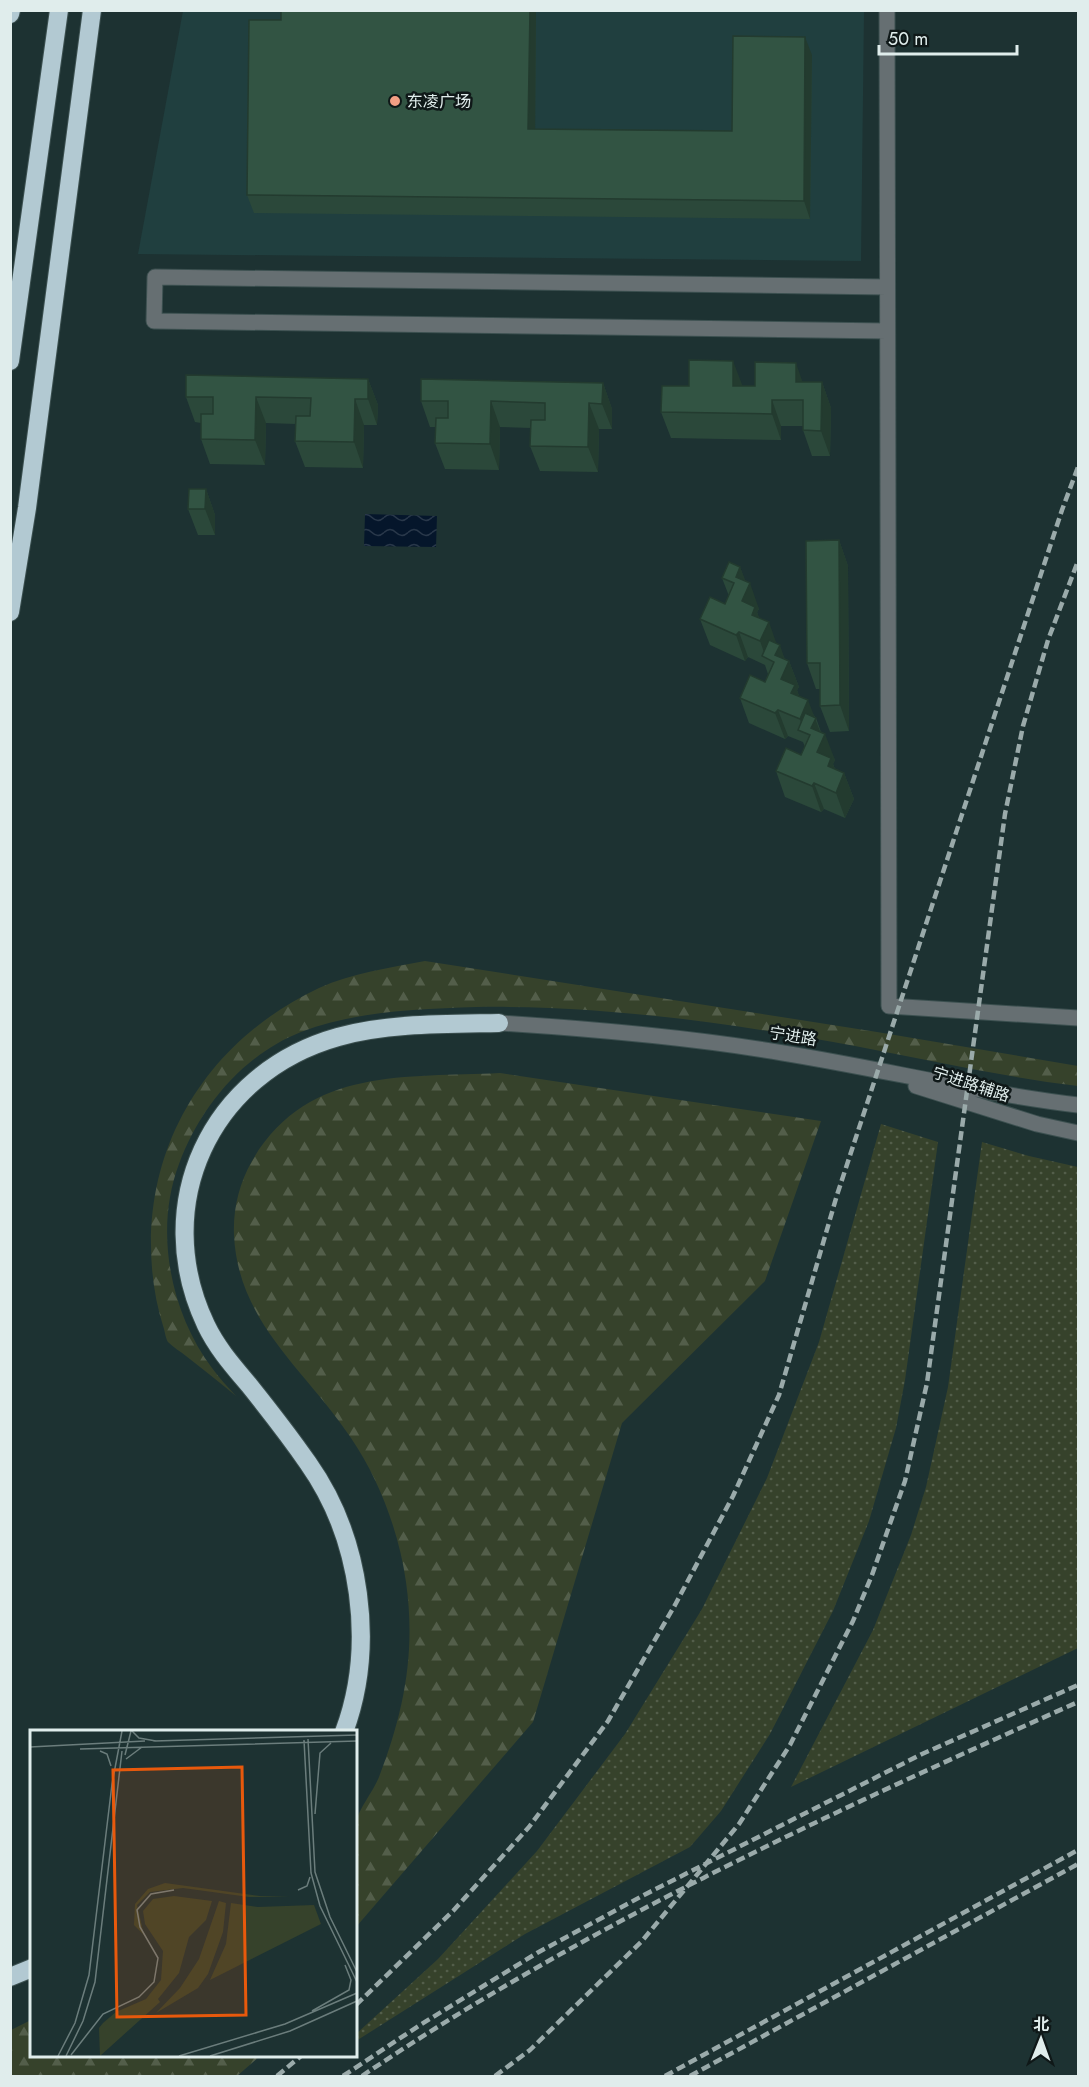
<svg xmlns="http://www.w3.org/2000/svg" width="1089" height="2087" font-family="Jost,'Noto Sans SC',sans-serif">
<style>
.built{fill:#203f3f}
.grass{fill:url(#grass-dots)}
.forest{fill:url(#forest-firs)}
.water{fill:url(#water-waves)}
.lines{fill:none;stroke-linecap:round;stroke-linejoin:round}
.minor-casing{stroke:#3c5050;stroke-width:17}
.highway-casing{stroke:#3c5050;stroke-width:20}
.minor{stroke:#666f72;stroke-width:15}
.highway{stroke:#b2c9d2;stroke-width:18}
.rail{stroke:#9aaaaa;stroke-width:4.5;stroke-dasharray:9 4.5;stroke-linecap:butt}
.wall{fill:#2b483a}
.shaded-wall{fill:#233b2f}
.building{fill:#325443;stroke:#233b2f;stroke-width:1.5}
.poi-dot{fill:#f39f84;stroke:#0f1818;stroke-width:2}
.labels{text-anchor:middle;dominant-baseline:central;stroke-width:5;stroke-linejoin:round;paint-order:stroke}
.poi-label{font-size:16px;fill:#e0edec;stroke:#0f1818;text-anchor:start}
.street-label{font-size:16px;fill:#e0edec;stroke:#0f1818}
.inset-road{fill:none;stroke:#6b7d7c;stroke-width:1.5}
.view{fill:#e8590c;fill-opacity:0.15;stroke:#e8590c;stroke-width:3}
.inset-edge{fill:none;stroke:#e0edec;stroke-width:3}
</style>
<defs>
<pattern id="grass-dots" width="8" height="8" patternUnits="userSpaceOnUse" patternTransform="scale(1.5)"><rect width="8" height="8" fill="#36422b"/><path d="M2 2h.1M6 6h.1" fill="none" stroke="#535e4a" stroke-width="1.8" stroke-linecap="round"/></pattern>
<pattern id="forest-firs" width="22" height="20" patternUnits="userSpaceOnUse" patternTransform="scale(1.5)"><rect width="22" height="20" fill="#36422b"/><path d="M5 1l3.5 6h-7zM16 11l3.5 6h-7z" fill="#535e4a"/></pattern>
<pattern id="water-waves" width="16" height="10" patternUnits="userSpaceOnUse" patternTransform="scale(1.5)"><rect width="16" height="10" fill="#05162b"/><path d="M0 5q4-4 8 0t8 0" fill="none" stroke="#29384a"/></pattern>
</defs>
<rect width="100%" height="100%" fill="#1d3232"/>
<path class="built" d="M183,11H864L861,261L138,254Z"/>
<path class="grass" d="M881,1124L938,1142L905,1380L896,1428L869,1521L833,1611L770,1734L721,1811L690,1847L525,1934L356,2041V2034L438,1959L537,1851L625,1734L702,1609L767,1478L819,1342Z
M982,1142L1029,1156L1078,1167V1648L791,1787L873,1630L911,1535L926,1487L948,1387Z"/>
<path class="forest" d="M425,961L877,1032L1078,1066V1086C1003,1077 929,1060 855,1046C730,1023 603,1005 476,1007C417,1009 356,1011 301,1032C243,1055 200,1107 179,1164C154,1230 170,1312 212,1368C219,1378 228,1387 236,1396C220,1383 203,1369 186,1356C181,1352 173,1347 168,1342C166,1339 165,1333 164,1329C155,1301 151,1273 151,1244C151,1130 217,1036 319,988C352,973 389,968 425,961Z
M500,1073L821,1121L765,1281L622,1423L533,1722L356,1927C355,1901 356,1875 356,1849C356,1841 353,1829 356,1822C359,1808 373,1792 379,1777C404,1712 416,1652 406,1582C399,1532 379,1479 351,1438C306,1370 238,1323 234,1235C233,1209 239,1184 252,1161C307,1066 406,1078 500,1073Z
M31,2020L32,2056H260L237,2076H11V2030Z"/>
<path class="water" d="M365,514L437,516L436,547L364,546Z"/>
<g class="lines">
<defs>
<path id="minor" d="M887,10L889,1006L1078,1018
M887,287L155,277L154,321L887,331
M499,1023C594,1029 689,1037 783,1053C882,1069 979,1093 1078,1105
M916,1086L1037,1124L1078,1133"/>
<path id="highway" d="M10,14L11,10
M10,361L59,10
M10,612L27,508L92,10
M344,1732C376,1646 361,1538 308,1463C290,1437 269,1410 249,1385C233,1366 217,1348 206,1325C149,1205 210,1073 338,1037C387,1023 447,1024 499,1023
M10,1977L32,1968"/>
</defs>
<use href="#minor" class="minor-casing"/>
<use href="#highway" class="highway-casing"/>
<use href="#minor" class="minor"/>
<use href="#highway" class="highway"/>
<path class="rail" d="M356,2005L453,1911L529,1827L608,1721L675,1605L733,1496L779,1395L837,1195L1062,510L1078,467
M277,2076L301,2056
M343,2076L420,2025L537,1953L644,1895L922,1754L1078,1685
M362,2076C586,1925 832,1812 1078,1702
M495,2076L530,2050L642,1941L739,1824L790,1745L853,1621L872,1575L905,1481L927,1383L1005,814L1023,726L1048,640L1078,561
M665,2076L1078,1850
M690,2076L1078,1864"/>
</g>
<path class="wall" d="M281,10H536L535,129L732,131L812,55L810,219L254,213L247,195L281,20Z
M368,379L378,405L377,425H364L363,468L305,467L295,441L296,424L266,423L265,465L210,464L201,439V423L195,422L186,397Z
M803,382H822L831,408L830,456H812L803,430V426H781V440L671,438L661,412L743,386H755Z
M603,383L612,409V429H599L598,472L540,471L530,446L531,428L500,427L499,470L445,469L435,443L436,427H430L421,401Z
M206,489L215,515V535H198L188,509Z
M839,540L848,566L849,731L830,732L820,706V689H816L807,663Z
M740,567L745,581L759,609L757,612L759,618L777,644L785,659L789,661L799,687L797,690L799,696L816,718L821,732L835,760L833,764L835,769L844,773L854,799L845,818L824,809L821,812L785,797L776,771L801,755L805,747L803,742L788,736L785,739L749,723L740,698L765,682L768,674L765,665L748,657L745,661L710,645L700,619L725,604L729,596L722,578Z"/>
<path class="shaded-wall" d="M530,10H536L535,147L528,129Z
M805,37L812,55L810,219L804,201Z
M733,361L743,387L733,386Z
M796,363L805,389L796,382Z
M368,379L378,405L377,425L368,399Z
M822,382L831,408L830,456L821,431Z
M603,383L612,409V429L602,404Z
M256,397L266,423L265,465L255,440Z
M355,399L364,425L363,468L354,442Z
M772,400L781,426V440L772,414Z
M491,401L500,427L499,470L490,444Z
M589,403L599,429L598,472L588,447Z
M206,489L215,515V535L205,509Z
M839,540L848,566L849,731L840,705Z
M740,567L748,587L750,583L759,609L757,612L764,631L769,622L778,648L766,658L760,641L742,601L736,577Z
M739,632L748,657L745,661L736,635Z
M780,645L787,666L789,661L799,687L797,690L804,710L808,700L823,739L825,734L835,760L833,764L840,783L844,773L854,799L845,818L836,793L827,778L810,735L804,732L800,719L781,679L775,655Z
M778,710L788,736L785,739L775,713Z
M814,783L824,809L821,812L812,786Z"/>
<path class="building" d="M281,10H530L528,129L732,131L733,36L805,37L804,201L247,195L249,20H281Z
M689,360L733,361V386H755V362L796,363V382H822L821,431L803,430V400H772V414L661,412L662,386H689Z
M186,375L368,379V399H355L354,442L295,441L296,416H310L311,398L256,397L255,440L201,439V414H213V397H186Z
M421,379L603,383L602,404L589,403L588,447L530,446L531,420H545V403L491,401L490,444L435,443L436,418H448V401H421Z
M189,489H206L205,509H188Z
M839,540L840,705L820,706V663H807L806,541Z
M729,562L740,567L736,577L750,583L742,601L755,607L752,615L769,622L760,641L739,632L736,635L700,619L710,597L725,604L734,583L722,578Z
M769,640L780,645L775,655L789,661L781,679L795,685L791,693L808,700L800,719L778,710L775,713L740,698L750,675L765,682L774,662L762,656Z
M805,713L816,718L811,728L825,734L817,752L831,758L828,766L844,773L836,793L814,783L812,786L776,771L786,748L801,755L810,735L798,730Z"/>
<circle class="poi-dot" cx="395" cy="101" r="6"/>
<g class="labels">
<g class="poi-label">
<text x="407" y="101">东凌广场</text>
</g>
<g class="street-label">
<text transform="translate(793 1036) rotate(9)">宁进路</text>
<text transform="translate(971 1084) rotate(18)">宁进路辅路</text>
</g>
</g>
<g transform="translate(30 1730)">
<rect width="327" height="327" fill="#1d3232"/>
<path d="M189,171L196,173L193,202L178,244L168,258L126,283L150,258L169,229ZM201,173L228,177L284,175L291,194L180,250L196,214Z" fill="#36422b"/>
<path d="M135,153L230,166L260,167H219L153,158L120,162L107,175L114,205L104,195L105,174L118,159ZM144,166L182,171L176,190L159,207L149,243L128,269L130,272L70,326L69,298L73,293L86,282L116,269L131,250L133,221L115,194L113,181L123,169Z" fill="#36422b"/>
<path class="inset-road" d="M102,1L109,8L126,11M278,9L285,142L300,187L327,242M274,10L281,143L290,176L327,252M124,11L327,5M0,17L115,11M50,19L327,11M70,21L77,24L81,36M95,25L101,1M96,29L112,17M285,84L290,23L301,13M268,160L277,156L280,147M282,281L319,260L321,250L315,235M41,325L73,284L109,267L124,252L128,228L110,197L107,180L121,164L144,160M28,326L45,293L59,245L82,54L92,1M36,326L53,291L65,252L92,21M149,326L255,294L327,263M180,326L260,301L327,271"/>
<path class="view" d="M212,37L216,285L87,287L83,40Z"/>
<rect width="327" height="327" class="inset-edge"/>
</g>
<rect width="1089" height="2087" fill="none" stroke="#e0edec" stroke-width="24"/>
<g transform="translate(1041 2039) rotate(1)" stroke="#0f1818" stroke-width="4.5" paint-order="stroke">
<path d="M0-4.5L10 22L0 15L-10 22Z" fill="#e0edec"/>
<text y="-9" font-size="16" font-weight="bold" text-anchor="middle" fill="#e0edec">北</text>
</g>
<path d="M879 45v9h138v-9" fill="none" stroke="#e0edec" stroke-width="3"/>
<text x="888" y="45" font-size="18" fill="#e0edec" stroke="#0f1818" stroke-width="4.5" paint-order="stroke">50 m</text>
</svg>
